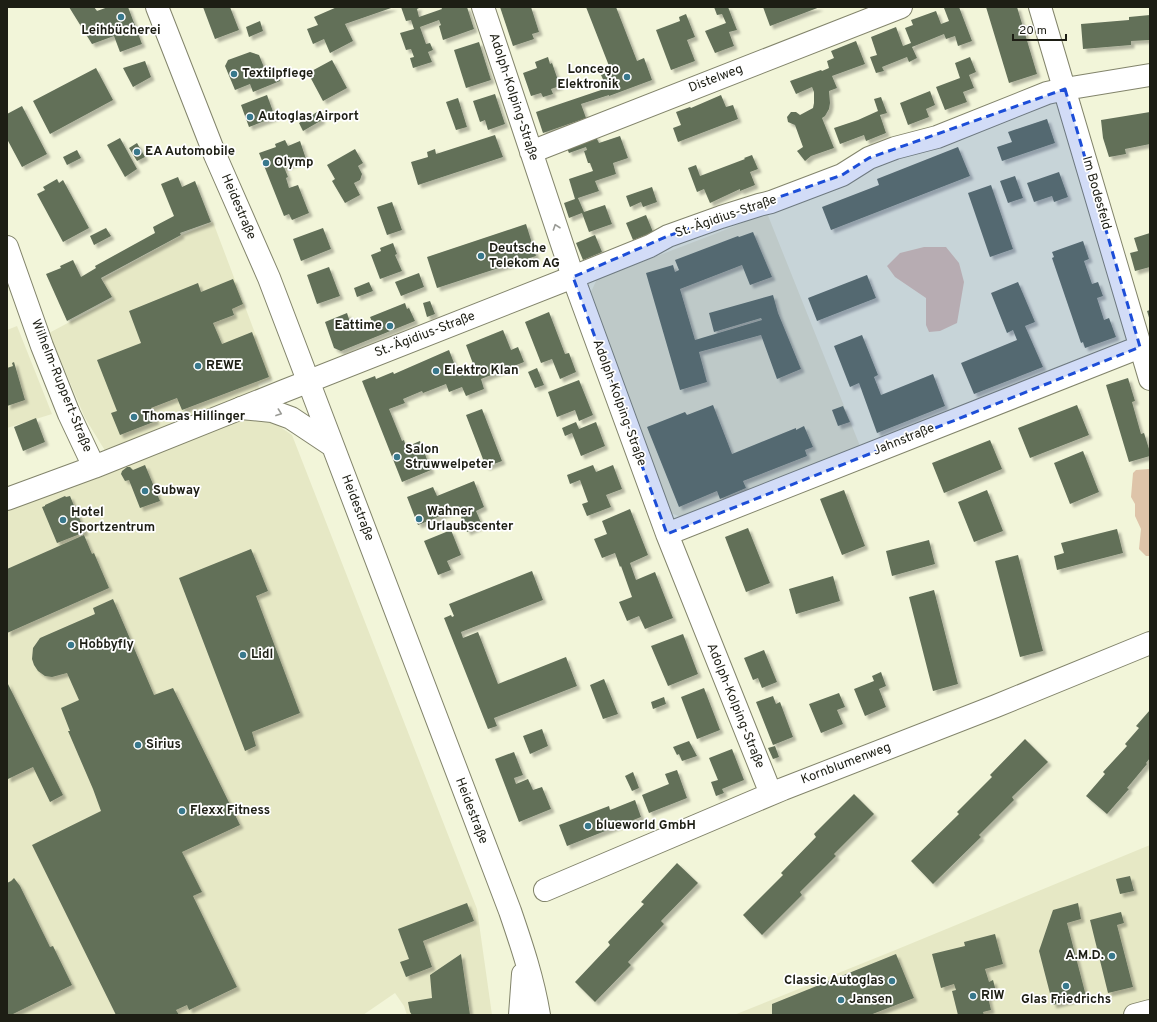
<svg xmlns="http://www.w3.org/2000/svg" width="1157" height="1022" font-family="Overpass,sans-serif">
<style>
.built{fill:#e6e8c5}
.green{fill:#dec4a9}
.building{fill:#626f59;filter:url(#shadow)}
.lines{fill:none;stroke-linecap:round;stroke-linejoin:round}
.minor-casing{stroke:#82846b;stroke-width:24}
.major-casing{stroke:#82846b;stroke-width:24}
.minor{stroke:#fff;stroke-width:22}
.major{stroke:#fff;stroke-width:22}
.oneway{stroke:#999a95}
.marked{fill:#1d4ed8;fill-opacity:0.2;stroke:#1d4ed8;stroke-width:3;stroke-dasharray:8 5;stroke-linejoin:round}
.poi-dot{fill:#38788c;stroke:#fff;stroke-width:1.5}
.labels{text-anchor:middle;dominant-baseline:central;stroke-width:3.5;stroke-linejoin:round;paint-order:stroke}
.poi-label{font-size:13px;font-weight:bold;fill:#1d1e14;stroke:#fff;text-anchor:start}
.street-label{font-size:13px;fill:#1d1e14;stroke:#fff}
</style>
<defs>
<filter id="shadow"><feDropShadow dx="3.5" dy="3.5" stdDeviation="1" flood-color="#0004"/></filter>
</defs>
<rect width="100%" height="100%" fill="#f2f5d9"/>
<path class="built" d="M767,213L860,446L681,517L668,512L591,292L597,279L712,235Z
M213,222L272,378L258,384L270,420L292,435L477,909L492,1015H407L404,1006L395,993L363,1015H7V510L117,470L85,418L49,333L113,299L102,279L182,235Z
M17,326L52,414L7,428V330Z
M1150,845V1015H734L893,951Z"/>
<path class="green" d="M924,247H946L959,263L964,282L957,323L940,331L929,332L926,325V298L895,277L887,266L900,253Z
M1149,469L1150,556H1146L1139,549L1141,529L1135,516V504L1131,497L1133,473L1136,470Z"/>
<path class="building" d="M69,7H94L97,11L108,7H128L142,44L120,52L114,36L92,44Z
M203,7H230L239,30L215,39Z
M337,7H394L345,24L353,41L330,53L324,39L313,44L307,29L318,25L314,17Z
M401,7H418L419,8L417,9L419,17L442,9L441,7H467L474,29L443,40L439,26L441,25L439,20L420,27L426,44L430,43L433,50L428,52L432,62L413,68L410,58L414,57L411,49L406,50L400,33L414,29L411,20L406,21Z
M500,7H531L539,32L532,34L534,39L513,46Z
M586,7H616L637,61L644,58L652,80L609,96V95L581,104L586,118L543,133L536,112L607,88L601,75L611,71Z
M714,7H728L737,30L729,32L734,46L715,53L705,31L726,23L722,14L717,15Z
M763,7H820L770,26Z
M946,7H959L972,41L958,46L955,36L946,39L944,34L912,47L917,58L909,62L907,57L882,67L884,71L876,73L870,57L877,55L871,37L896,27L903,46L911,43L905,28L913,25L911,20L936,11L941,24L949,21L944,8Z
M986,7H1017L1037,74L1009,83Z
M686,14L695,37L687,40L695,61L671,70L656,30L680,21L679,17Z
M1150,15V40L1131,41V45L1083,49L1081,24L1129,20V17Z
M260,21L263,31L249,37L246,27Z
M856,41L865,64L832,76L837,88L829,91L830,103L829,109L825,116L822,118L834,148L811,156L805,161L797,151L803,147L795,125L788,122L787,117L791,112H796L800,115L813,108L814,103V92L812,87L796,94L790,81L821,70L822,71L829,68L827,61L834,58L831,51Z
M479,42L491,80L466,88L454,50Z
M250,52L259,55L268,77L277,74L280,81L253,92L250,84L235,90L225,66L228,60Z
M548,57L550,64L552,63L560,86L551,89L553,94L543,97L541,93L531,96L523,73L537,68L535,62Z
M970,57L976,72L969,75L974,88L963,92L967,102L945,110L936,87L960,78L955,63Z
M332,60L347,88L323,101L308,73Z
M145,61L151,77L133,87L123,68Z
M96,68L113,100L50,134L33,101Z
M930,91L935,105L926,109L929,117L908,125L900,103Z
M495,94L505,124L488,130L485,120L480,122L473,101Z
M267,95L275,117L249,127L241,105Z
M721,95L726,107L733,105L738,119L678,142L673,128L681,125L676,112L690,107L691,108Z
M881,97L887,113L880,115L886,133L866,141L864,135L840,144L834,128L858,120L878,111L874,99Z
M458,98L467,127L456,130L446,102Z
M22,106L47,154L22,167L7,139V114Z
M317,112L322,120L303,131L299,123Z
M1150,112V144L1125,149L1126,154L1109,157L1103,138L1101,120Z
M1047,119L1055,143L1002,161L997,147L1012,142L1008,132Z
M495,135L503,157L418,185L411,162L428,157L427,152L435,149L436,154Z
M595,135L599,143L620,136L628,158L613,163L616,174L595,181L599,191L578,198L584,212L605,205L612,224L589,232L582,213L569,218L564,203L575,199L569,179L593,171L590,163H588L584,151L587,150L586,147L569,153L566,146Z
M120,138L137,169L125,177L107,145Z
M285,140L288,146L300,141L306,159L284,167L288,177L286,178L289,188L298,185L309,213L292,220L289,214L284,216L259,153L276,147L275,144Z
M137,143L145,157L137,161L129,148Z
M958,147L970,176L831,230L822,207L879,185L877,179Z
M355,149L363,163L358,166L362,174L360,180L354,183L360,195L345,203L332,181L335,179L327,165Z
M77,150L81,158L67,165L63,157Z
M752,155L758,169L750,172L755,185L740,191V189L710,203L704,189L697,192L688,168L696,165L700,176L745,159L744,158Z
M1059,172L1068,197L1054,202L1052,196L1034,202L1027,183Z
M1015,176L1023,198L1008,203L1000,181Z
M178,177L182,187L195,181L211,222L180,233L181,235L101,278L112,297L67,321L46,274L61,268L60,266L73,260L81,277L96,268L95,266L155,233L153,227L174,216L161,184Z
M57,179L59,183L63,180L89,228L63,242L37,194L45,190L43,187Z
M991,185L1013,249L990,257L968,193Z
M652,187L657,202L643,207L641,202L630,207L626,196Z
M392,202L402,230L387,235L377,207Z
M646,215L653,232L633,240L626,223Z
M526,224L536,256L437,288L427,257Z
M106,228L111,236L94,245L90,236Z
M323,228L331,249L301,261L293,239Z
M753,232L772,277L750,285L742,265L680,289L695,340L762,320L761,318L714,332L709,313L773,295L778,313L801,369L777,379L761,335L699,352L707,382L680,390L646,273L673,265L675,272L679,270L675,260L738,236L739,237Z
M1150,233V267L1135,271L1130,253L1138,251L1134,238Z
M595,235L602,252L583,260L576,243Z
M1083,241L1089,259L1084,261L1092,284L1098,282L1103,296L1097,298L1104,320L1109,318L1116,337L1085,348L1083,342L1081,343L1052,258L1054,257L1052,252Z
M393,243L397,254L395,255L402,271L380,279L371,255L381,251L380,248Z
M329,267L340,296L317,304L307,275Z
M419,273L424,287L401,296L395,282Z
M867,275L876,298L817,321L808,298Z
M233,279L243,304L232,309L234,315L213,323L222,344L252,332L269,377L182,410L177,398L151,408L156,421L120,435L111,413L117,411L97,360L141,343L129,311L198,283L201,292Z
M369,282L373,291L357,297L354,288Z
M1018,282L1035,322L1025,326L1043,367L974,394L961,363L1017,340L1013,330L1007,333L991,293Z
M430,301L435,314L427,317L423,303Z
M405,303L407,309L409,308L415,321L341,351L334,348L325,322L347,313L353,331L373,324L370,317Z
M1150,310V321L1147,311Z
M549,312L565,354L569,353L576,372L560,379L552,359L541,363L525,322Z
M503,330L511,350L518,347L524,362L481,379L484,389L466,396L462,387L449,392L446,384L423,393L422,391L403,399L405,403L389,409L402,441L404,440L406,447L420,441L431,470L402,482L362,381L375,376L376,379L393,372L394,374L449,350L459,376L475,369L466,345Z
M862,335L878,375L874,377L881,395L933,374L945,406L877,433L859,383L850,387L834,346Z
M14,362L25,400L7,406V368L13,366L12,363Z
M537,368L544,385L535,388L528,372Z
M1128,378L1135,401L1132,402L1141,434L1144,433L1150,452V456L1129,462L1106,385Z
M579,380L593,415L579,421L575,410L557,417L548,392Z
M713,405L732,454L796,428V430L804,426L813,447L805,450L807,456L743,481L746,488L720,499L717,491L679,507L647,427L685,412L687,415Z
M1077,405L1089,435L1030,458L1018,428Z
M843,406L850,422L838,426L832,410Z
M482,409L502,461L486,467L466,415Z
M36,418L45,442L23,451L14,427Z
M576,422L579,429L596,422L605,446L581,456L572,433L565,436L562,428Z
M990,440L1002,469L944,493L932,463Z
M1083,451L1099,492L1070,504L1054,463Z
M145,465L160,501L140,508L129,480L125,481L121,474L122,471L127,467H130L133,470Z
M593,465L596,472L613,465L622,489L606,495L611,507L587,516L582,504L588,502L580,480L570,484L567,475Z
M474,481L484,507L476,511L482,525L467,532L461,517L466,515L463,507L418,525L407,497L433,487L437,496Z
M844,490L865,546L842,555L820,499Z
M987,490L1003,531L974,542L958,502Z
M65,496L66,497L70,496L85,532L57,543L42,507L45,506V505Z
M630,509L648,555L630,563L636,580L655,572L673,618L645,629L639,616L627,621L619,602L632,597L621,566L620,567L615,553L602,558L594,539L607,534L602,521Z
M748,528L770,583L746,592L725,537Z
M1117,529L1123,553L1057,570L1054,556L1064,553L1061,543Z
M451,530L461,555L447,561L451,570L438,575L424,541Z
M84,535L92,554L94,553L109,588L7,633V569Z
M929,540L935,564L892,576L886,551Z
M251,549L268,591L256,596L300,713L252,732L256,746L245,751L179,578Z
M1018,555L1043,651L1020,657L995,561Z
M532,571L543,600L461,632L463,638L478,632L498,684L566,657L577,686L494,718L497,726L488,729L444,618L451,615L452,617L454,616L449,604Z
M833,576L840,601L796,614L789,589Z
M934,590L958,684L933,691L909,597Z
M113,599L154,695L173,688L240,825L182,852L202,892L193,896L237,987L189,1010L187,1005L176,1010L179,1015H116L32,845L101,811L93,789L68,731H70L61,708L79,700L67,673L52,677L45,676L38,671L34,665L32,659L33,648L40,638L95,614L93,608Z
M683,634L698,674L668,686L651,646Z
M764,650L777,682L762,688L758,678L753,680L744,658Z
M881,672L886,686L879,689L886,707L865,716L854,689L874,681L872,676Z
M604,679L618,714L603,719L590,685Z
M7,682L63,795L50,802L33,767L8,779L7,778Z
M704,688L720,730L697,739L681,697Z
M839,693L845,707L837,710L843,724L821,733L809,704Z
M773,696L776,704L780,702L793,737L773,745L756,702Z
M664,697L666,704L653,709L651,702Z
M1150,710V758L1146,763L1147,764L1127,788L1129,789L1107,814L1086,796L1105,774L1103,772L1127,746L1125,744L1139,728L1136,726Z
M542,729L548,746L530,754L523,736Z
M1025,739L1048,762L1012,797L1014,800L979,835L981,837L933,884L911,861L959,814L957,812L992,777L990,775Z
M689,741L697,756L682,761L679,754L677,755L673,747Z
M775,746L779,757L773,759L768,748Z
M732,749L744,780L722,789L724,793L716,796L711,782L718,780L709,758Z
M514,752L523,775L514,778L516,784L528,779L533,790L542,787L551,809L519,822L495,759Z
M677,770L687,798L649,813L642,795L669,784L665,774Z
M633,772L639,788L632,791L625,776Z
M854,794L874,814L834,854L836,856L800,892L802,895L762,935L743,915L783,875L781,873L816,837L814,834Z
M635,800L641,817L567,846L559,825L609,806L610,810Z
M677,863L698,883L661,921L664,924L628,962L631,965L595,1002L575,982L610,945L608,942L644,904L641,902Z
M1130,876L1134,891L1120,894L1116,879Z
M14,878L20,886L50,947L53,946L72,985L11,1015H7V883L11,881Z
M467,903L474,921L423,941L432,967L406,977L400,962L409,959L398,929Z
M1078,903L1081,919L1067,923L1086,996L1053,1005L1039,951L1053,910Z
M1121,912L1124,923L1117,925L1133,987L1108,993L1090,920Z
M995,934L1003,964L985,969L989,982L993,980L997,995L988,997L991,1010L983,1012L984,1015H958L952,991L956,990L954,984L941,988L932,954L965,946L964,942Z
M461,954L470,1015H412L410,1012L408,1002L432,998L430,975Z
M896,954L914,998L870,1015H772V1004Z"/>
<g class="lines">
<defs>
<path id="minor" d="M483,7L573,277L667,534L771,794
M1040,7L1150,379
M531,152L901,7
M7,247L42,346L69,414L94,467
M7,499L94,467L284,391L573,277L650,246L668,236L721,217L759,205L771,202L842,175L869,158L895,148L937,137L1047,93L1065,89L1150,75
M667,534L1140,347
M545,890L783,789L996,706L1150,643
M1135,1015L1150,1011"/>
<path id="major" d="M157,7L215,155L269,278L510,911C522,946 533,979 539,1015
M241,408L272,411L291,418L333,446
M520,1015L523,974"/>
</defs>
<use href="#minor" class="minor-casing"/>
<use href="#major" class="major-casing"/>
<use href="#minor" class="minor"/>
<use href="#major" class="major"/>
</g>
<defs><path id="oneway-chevron" d="M-2-3.5L2.5 0L-2 3.5" fill="none" stroke-width="1.6" stroke-linecap="round" stroke-linejoin="round"/></defs>
<g class="oneway">
<use href="#oneway-chevron" transform="translate(556 227) rotate(-109)"/>
<use href="#oneway-chevron" transform="translate(279 413) rotate(20)"/>
</g>
<path class="marked" d="M1065,89L1140,347L667,534L573,277L668,236L842,175L869,158Z"/>
<g class="poi-dot">
<circle cx="121" cy="17" r="4"/>
<circle cx="234" cy="74" r="4"/>
<circle cx="627" cy="77" r="4"/>
<circle cx="250" cy="117" r="4"/>
<circle cx="137" cy="152" r="4"/>
<circle cx="266" cy="163" r="4"/>
<circle cx="481" cy="256" r="4"/>
<circle cx="390" cy="326" r="4"/>
<circle cx="198" cy="366" r="4"/>
<circle cx="436" cy="371" r="4"/>
<circle cx="134" cy="417" r="4"/>
<circle cx="397" cy="457" r="4"/>
<circle cx="145" cy="491" r="4"/>
<circle cx="419" cy="519" r="4"/>
<circle cx="63" cy="520" r="4"/>
<circle cx="71" cy="645" r="4"/>
<circle cx="243" cy="655" r="4"/>
<circle cx="138" cy="745" r="4"/>
<circle cx="182" cy="811" r="4"/>
<circle cx="588" cy="826" r="4"/>
<circle cx="1112" cy="956" r="4"/>
<circle cx="892" cy="981" r="4"/>
<circle cx="1066" cy="986" r="4"/>
<circle cx="973" cy="996" r="4"/>
<circle cx="841" cy="1000" r="4"/>
</g>
<g class="labels">
<g class="poi-label">
<text x="121" y="31" text-anchor="middle">Leihbücherei</text>
<text x="619" y="70" text-anchor="end">Loncego<tspan x="619" dy="15">Elektronik</tspan></text>
<text x="242" y="74">Textilpflege</text>
<text x="258" y="117">Autoglas Airport</text>
<text x="145" y="152">EA Automobile</text>
<text x="274" y="163">Olymp</text>
<text x="489" y="249">Deutsche<tspan x="489" dy="15">Telekom AG</tspan></text>
<text x="382" y="326" text-anchor="end">Eattime</text>
<text x="206" y="366">REWE</text>
<text x="444" y="371">Elektro Klan</text>
<text x="142" y="417">Thomas Hillinger</text>
<text x="405" y="450">Salon<tspan x="405" dy="15">Struwwelpeter</tspan></text>
<text x="153" y="491">Subway</text>
<text x="427" y="512">Wahner<tspan x="427" dy="15">Urlaubscenter</tspan></text>
<text x="71" y="513">Hotel<tspan x="71" dy="15">Sportzentrum</tspan></text>
<text x="79" y="645">Hobbyfly</text>
<text x="251" y="655">Lidl</text>
<text x="146" y="745">Sirius</text>
<text x="190" y="811">Flexx Fitness</text>
<text x="596" y="826">blueworld GmbH</text>
<text x="1104" y="956" text-anchor="end">A.M.D.</text>
<text x="884" y="981" text-anchor="end">Classic Autoglas</text>
<text x="981" y="996">RIW</text>
<text x="849" y="1000">Jansen</text>
<text x="1066" y="1000" text-anchor="middle">Glas Friedrichs</text>
</g>
<g class="street-label">
<text transform="translate(716 79) rotate(-21)">Distelweg</text>
<text transform="translate(513 97) rotate(72)">Adolph-Kolping-Straße</text>
<text transform="translate(1096 193) rotate(74)">Im Bodesfeld</text>
<text transform="translate(238 207) rotate(67)">Heidestraße</text>
<text transform="translate(726 217) rotate(-19)">St.-Ägidius-Straße</text>
<text transform="translate(425 335) rotate(-21)">St.-Ägidius-Straße</text>
<text transform="translate(61 386) rotate(68)">Wilhelm-Ruppert-Straße</text>
<text transform="translate(619 403) rotate(70)">Adolph-Kolping-Straße</text>
<text transform="translate(904 440) rotate(-22)">Jahnstraße</text>
<text transform="translate(357 508) rotate(69)">Heidestraße</text>
<text transform="translate(735 706) rotate(68)">Adolph-Kolping-Straße</text>
<text transform="translate(846 764) rotate(-21)">Kornblumenweg</text>
<text transform="translate(471 811) rotate(69)">Heidestraße</text>
</g>
</g>
<rect width="1157" height="1022" fill="none" stroke="#1d1e14" stroke-width="16"/>
<path d="M1013 34v6h53v-6" fill="none" stroke="#1d1e14" stroke-width="2"/>
<text x="1019" y="34" font-size="12" fill="#1d1e14" stroke="#ffffff" stroke-width="3" paint-order="stroke">20 m</text>
</svg>
